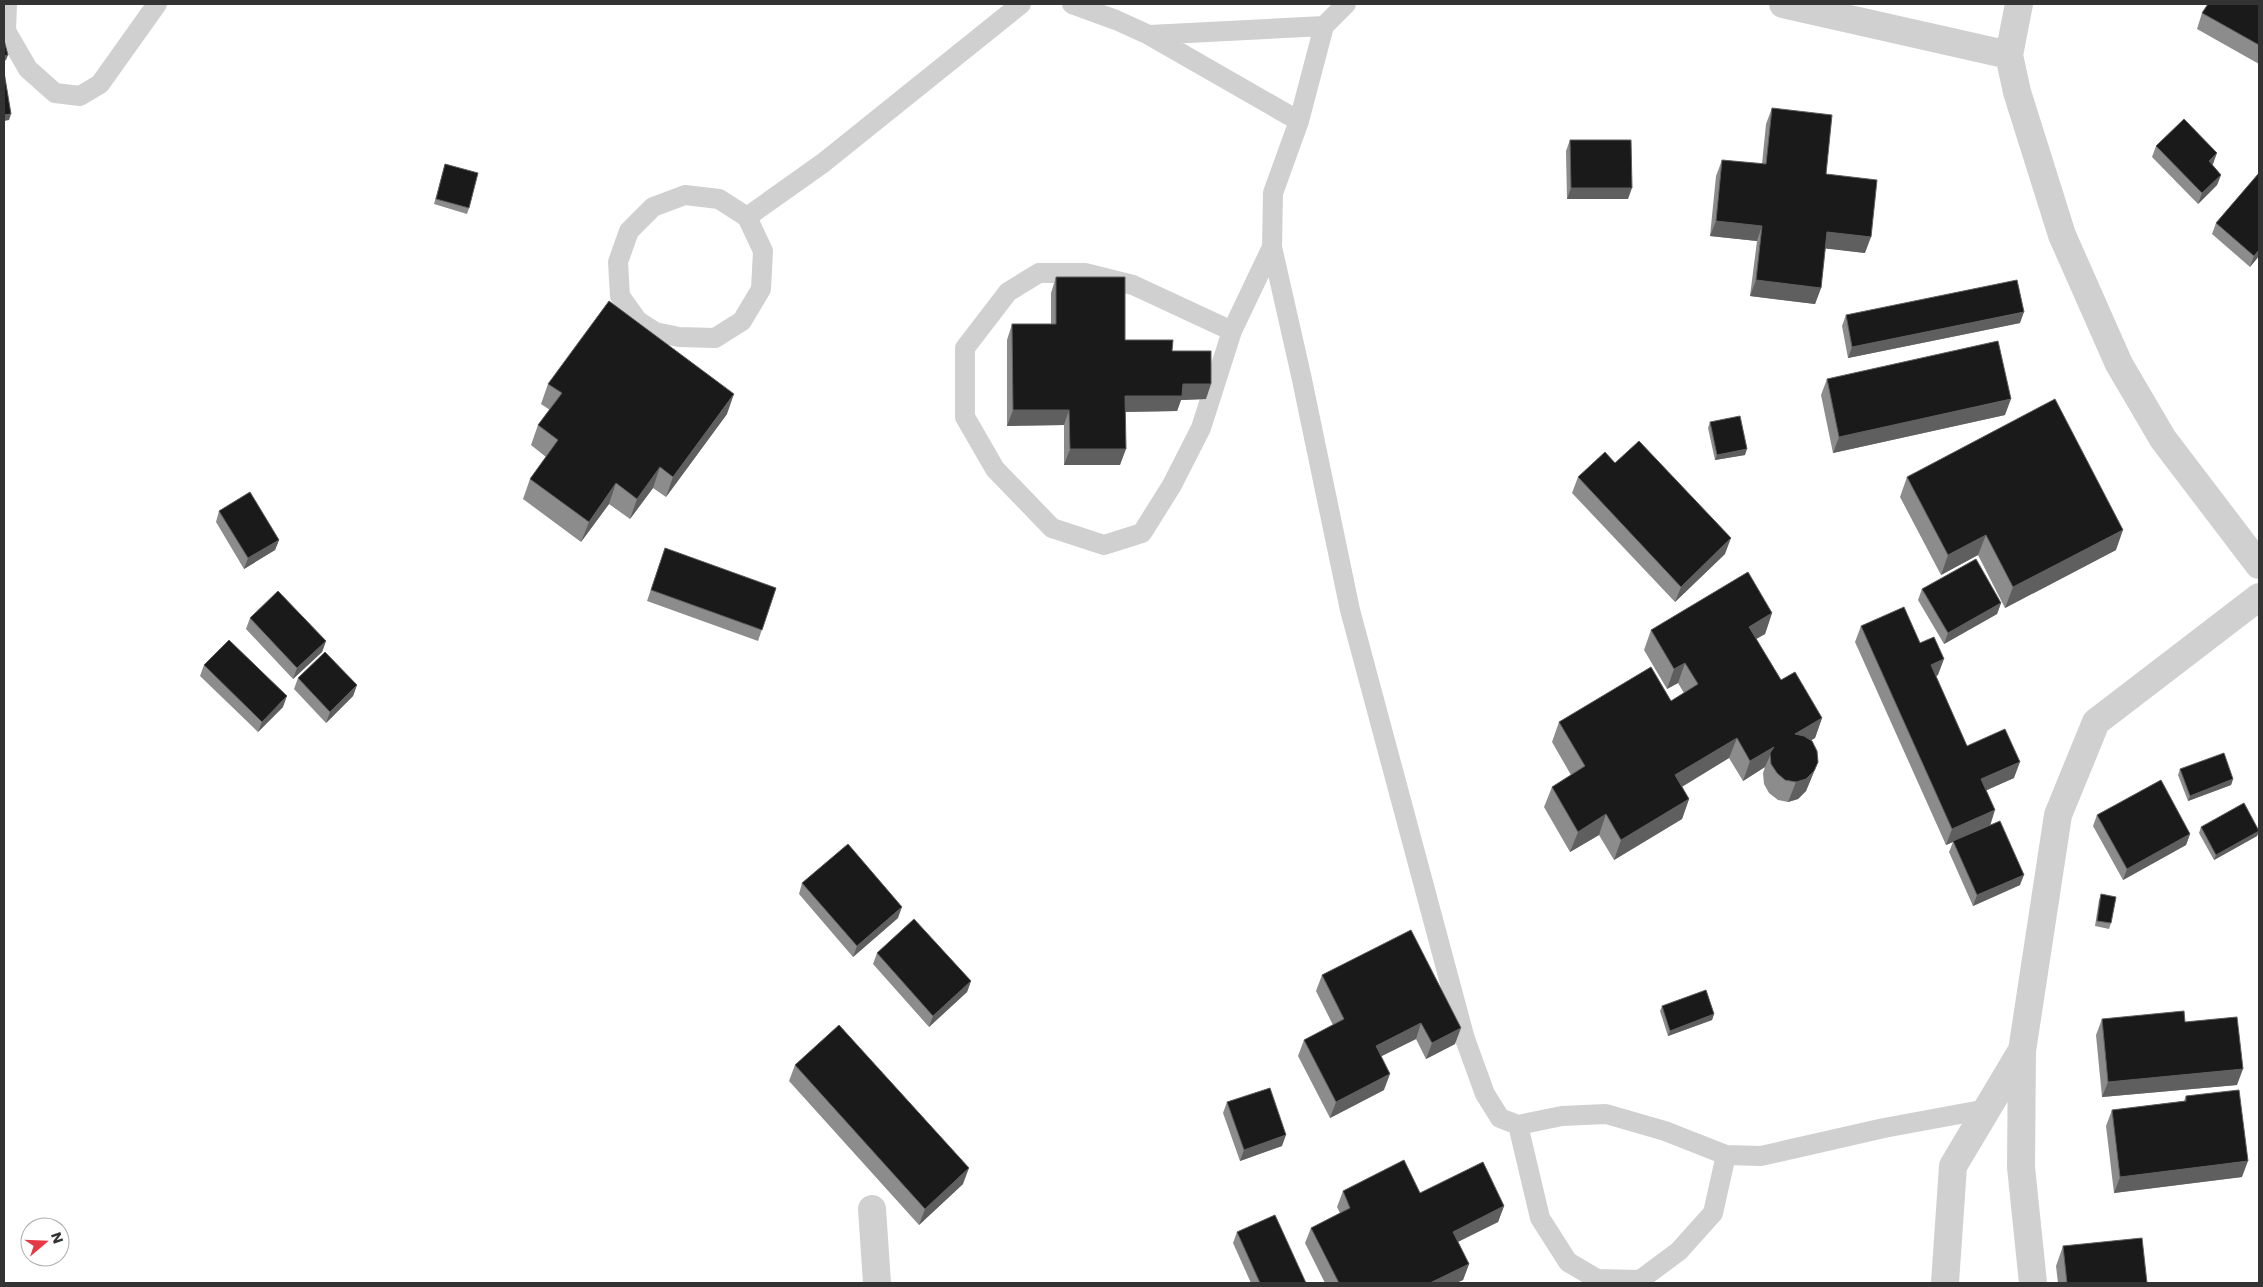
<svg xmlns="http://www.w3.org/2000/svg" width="2263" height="1287" font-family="Poppins,sans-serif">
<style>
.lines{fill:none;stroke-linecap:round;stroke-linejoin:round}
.lane{stroke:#d0d0d0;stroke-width:20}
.street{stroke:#d0d0d0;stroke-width:28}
.wall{fill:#8c8c8c}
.shaded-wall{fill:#5f5f5f}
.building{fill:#1a1a1a;stroke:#5f5f5f}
</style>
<rect width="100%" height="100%" fill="#fff"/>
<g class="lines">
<path class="lane" d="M7,4L6,31L28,69L55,93L80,96L100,84L157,4
M1072,4L1116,20L1149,35L1324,26L1346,4
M1324,26L1299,121L1273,193L1272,247L1301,375L1350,610L1465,1039L1485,1094L1500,1118L1518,1125L1562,1116L1606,1114L1665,1131L1726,1155L1761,1156L1884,1128L1987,1109
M1149,35L1299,121
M685,195L719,199L747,217L763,251L761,289L742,321L715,338L679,337L655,332L638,321L620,296L618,262L629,231L653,207Z
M747,217L823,163L1021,4
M1232,331L1133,285L1085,273H1039L1008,292L965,348V417L995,469L1052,528L1104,545L1142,533L1172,485L1201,428L1232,331L1272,247
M1518,1125L1540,1218L1568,1262L1597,1279L1640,1280L1679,1251L1713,1213L1726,1155"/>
<path class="street" d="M1783,4L2009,55
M2019,4L2009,55L2017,92L2062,235L2119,364L2163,439L2259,565
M872,1209L877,1283
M1945,1283L1953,1166L2021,1052
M2033,1283L2021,1167L2022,1051L2058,815L2096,722L2259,597"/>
</g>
<path class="wall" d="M2259,4V64L2197,29L2202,13Z
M1772,108L1826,174L1865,253L1825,248L1821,288L1815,304L1750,296L1757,241L1710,236L1716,176L1722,160L1762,164L1766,124Z
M1570,140L1628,199H1567L1566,151Z
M2156,146L2213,164L2212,165L2221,175L2217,185L2198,204L2152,157Z
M445,164L469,208L467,214L434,204Z
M2259,173V256L2250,267L2212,234L2216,223Z
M1056,277L1125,340L1172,351L1206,399L1181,400L1177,411L1125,412L1120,465H1064V425L1007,426V340L1012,324H1051V293Z
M1846,315L2020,323L1848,358L1842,326Z
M1827,379L2005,415L1833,453L1821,395Z
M548,384L727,414L666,497L653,488L630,519L609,504L581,542L523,499L530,479L546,457L531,445L538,425L550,410L541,404Z
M1710,422L1745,455L1715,460L1708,428Z
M1615,463L1725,554L1675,602L1572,493L1578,477Z
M1907,477L2116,550L2005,608L1978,555L1941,575L1900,497Z
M219,511L279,540L275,550L244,569L216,522Z
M665,548L776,588L758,641L647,601Z
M1922,589L2001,603L1997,614L1944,644L1918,600Z
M1772,613L1765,634L1756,639L1781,680L1822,718L1815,738L1811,740L1818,762L1806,791L1798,799L1788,802L1778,800L1769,793L1764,784L1763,773L1765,767L1743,781L1729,758L1682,787L1689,799L1682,819L1614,860L1599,835L1570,852L1544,807L1552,787L1571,775L1552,742L1559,722L1671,701L1684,693L1678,683L1667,689L1644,650L1651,630Z
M250,618L326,641L322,652L293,679L246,629Z
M1861,626L1920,643L1938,675L1936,676L1967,746L2014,778L1986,790L1990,825L2020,885L1973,906L1949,852L1953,842L1946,845L1855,642Z
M204,665L283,707L258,732L200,676Z
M298,678L357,685L353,696L326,723L294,689Z
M2180,769L2233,779L2231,785L2188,801L2178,775Z
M2097,815L2190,834L2186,845L2123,880L2093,826Z
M2201,827L2259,831L2257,836L2214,860L2199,833Z
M802,883L898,918L853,957L799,894Z
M2101,894L2111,923L2109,929L2095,926L2099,900Z
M1411,930L1455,1044L1426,1059L1416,1039L1381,1056L1384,1090L1330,1118L1298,1056L1304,1040L1333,1025L1316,991L1322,975Z
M877,953L971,981L967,992L929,1027L873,964Z
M1662,1006L1714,1014L1712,1020L1668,1036L1660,1011Z
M2102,1019L2185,1022L2237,1085L2102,1097L2096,1035Z
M795,1065L963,1184L919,1225L789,1081Z
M2186,1096L2242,1177L2114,1193L2106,1126L2112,1110L2184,1101Z
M1227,1102L1282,1146L1240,1161L1223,1113Z
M1343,1191L1504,1206L1498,1222L1458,1242L1469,1264L1463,1280L1456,1283H1325L1305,1243L1311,1228L1340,1213L1337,1207Z
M1237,1232L1306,1283H1251L1233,1243Z
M2063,1246L2147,1283H2058L2056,1266Z"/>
<path class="shaded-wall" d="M8,55L6,60L4,61V56Z
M11,114L9,120L4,121V115Z
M2217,153L2213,164L2205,172L2209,161Z
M2221,175L2217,185L2198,204L2202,193Z
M1571,188H1632L1628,199H1567Z
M1716,221L1762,226L1757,241L1710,236Z
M1827,232L1871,237L1865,253L1821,248Z
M2259,250V256L2250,267L2254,256Z
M1756,280L1821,288L1815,304L1750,296Z
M2024,312L2020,323L1848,358L1852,347Z
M1183,384H1211L1206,399L1181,400L1177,411L1119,412L1125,396Z
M734,394L727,414L666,497L673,477Z
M2011,399L2005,415L1833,453L1839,437Z
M1013,410H1069L1064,425L1007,426Z
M1070,449H1126L1120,465H1064Z
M1747,449L1745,455L1715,460L1717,455Z
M660,467L653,488L630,519L637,499Z
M616,483L609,504L581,542L589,522Z
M2123,530L2116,550L2005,608L2013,587Z
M1986,535L1978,555L1941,575L1948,555Z
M1731,538L1725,554L1675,602L1681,587Z
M279,540L275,550L244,569L248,558Z
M2001,603L1997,614L1944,644L1948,633Z
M1772,613L1765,634L1742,647L1749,627Z
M326,641L322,652L293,679L297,668Z
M1944,659L1938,675L1925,681L1931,665Z
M1685,663L1678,683L1667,689L1674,669Z
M357,685L353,696L326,723L330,712Z
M287,696L283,707L258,732L262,722Z
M1822,718L1815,738L1788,754L1795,734Z
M1737,738L1729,758L1668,795L1675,775Z
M1774,747L1765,767L1743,781L1750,761Z
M1818,762L1806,791L1798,799L1788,802L1796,782Z
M2020,762L2014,778L1976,795L1981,779Z
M2233,779L2231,785L2188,801L2190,796Z
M1689,799L1682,819L1614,860L1621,840Z
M1995,810L1990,826L1946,845L1952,829Z
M1606,814L1599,835L1570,852L1578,832Z
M2259,831L2257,836L2214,860L2216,855Z
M2190,834L2186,845L2123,880L2127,869Z
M2024,875L2020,885L1973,906L1977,895Z
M902,907L898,918L853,957L857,946Z
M971,981L967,992L929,1027L933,1016Z
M1714,1014L1712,1020L1668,1036L1670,1031Z
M1421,1023L1416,1039L1370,1062L1376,1046Z
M1461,1028L1455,1044L1426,1059L1432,1043Z
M2243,1069L2237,1085L2102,1097L2108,1082Z
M1390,1074L1384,1090L1330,1118L1336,1102Z
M1286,1135L1282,1146L1240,1161L1244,1150Z
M2248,1161L2242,1177L2114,1193L2120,1177Z
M969,1168L963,1184L919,1225L925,1209Z
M1504,1206L1498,1222L1447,1247L1453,1232Z
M1469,1264L1463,1280L1456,1283H1430Z"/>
<path class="building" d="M2208,4H2259V45L2202,13Z
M4,40L8,55L4,56Z
M4,72L11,114L4,115Z
M1772,108L1832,115L1826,174L1877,180L1871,237L1827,232L1821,288L1756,280L1762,226L1716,221L1722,160L1766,164Z
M2184,119L2217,153L2209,161L2221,175L2202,193L2156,146Z
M1570,140H1631L1632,188H1571Z
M445,164L478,173L469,208L436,199Z
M2259,173V250L2254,256L2216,223Z
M1056,277H1125V340H1173L1172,351H1211V384H1183L1182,396H1125L1126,449H1070L1069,410H1013L1012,324H1056Z
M2017,280L2024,312L1852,347L1846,315Z
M609,301L734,394L673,477L660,467L637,499L616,483L589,522L530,479L558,440L538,425L562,393L548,384Z
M1998,341L2011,399L1839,437L1827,379Z
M2055,399L2123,530L2013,587L1986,535L1948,555L1907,477Z
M1740,416L1747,449L1717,455L1710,422Z
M1639,441L1731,538L1681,587L1578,477L1605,452L1615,463Z
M250,492L279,540L248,558L219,511Z
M665,548L776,588L762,630L651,590Z
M1976,559L2001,603L1948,633L1922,589Z
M1748,572L1772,613L1749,627L1781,680L1795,672L1822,718L1795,734L1804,736L1812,741L1817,751L1818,762L1814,771L1806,779L1796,782L1785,780L1777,773L1771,764L1770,753L1774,747L1750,761L1737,738L1675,775L1689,799L1621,840L1606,814L1578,832L1552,787L1585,766L1559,722L1651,667L1671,701L1698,684L1685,663L1674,669L1651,630Z
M278,591L326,641L297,668L250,618Z
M1904,607L1920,643L1934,637L1944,659L1931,665L1967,746L2005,729L2020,762L1981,779L1995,810L1952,829L1861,626Z
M229,640L287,696L262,722L204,665Z
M325,652L357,685L330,712L298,678Z
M2224,753L2233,779L2190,796L2180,769Z
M2161,780L2190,834L2127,869L2097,815Z
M2244,803L2259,831L2216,855L2201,827Z
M2000,821L2024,875L1977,895L1953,841Z
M848,844L902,907L857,946L802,883Z
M2101,894L2116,897L2111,923L2097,921Z
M914,919L971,981L933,1016L877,953Z
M1411,930L1461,1028L1432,1043L1421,1023L1376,1046L1390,1074L1336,1102L1304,1040L1344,1019L1322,975Z
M1706,990L1714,1014L1670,1031L1662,1006Z
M2184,1011L2185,1022L2237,1017L2243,1069L2108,1082L2102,1019Z
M839,1025L969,1168L925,1209L795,1065Z
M1270,1088L1286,1135L1244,1150L1227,1102Z
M2239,1090L2248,1161L2120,1177L2112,1110L2186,1101V1096Z
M1404,1160L1420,1193L1483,1162L1504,1206L1453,1232L1469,1264L1430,1283H1339L1311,1228L1350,1208L1343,1191Z
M1275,1215L1306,1283H1260L1237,1232Z
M2142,1238L2147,1283H2067L2063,1246Z"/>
<rect width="2263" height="1287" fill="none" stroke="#333333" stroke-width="10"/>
<g transform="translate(45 1242) rotate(71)"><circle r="24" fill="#ffffff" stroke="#adadad"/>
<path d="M0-4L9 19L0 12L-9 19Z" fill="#e63946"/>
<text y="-8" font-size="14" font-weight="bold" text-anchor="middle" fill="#333333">N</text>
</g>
</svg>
